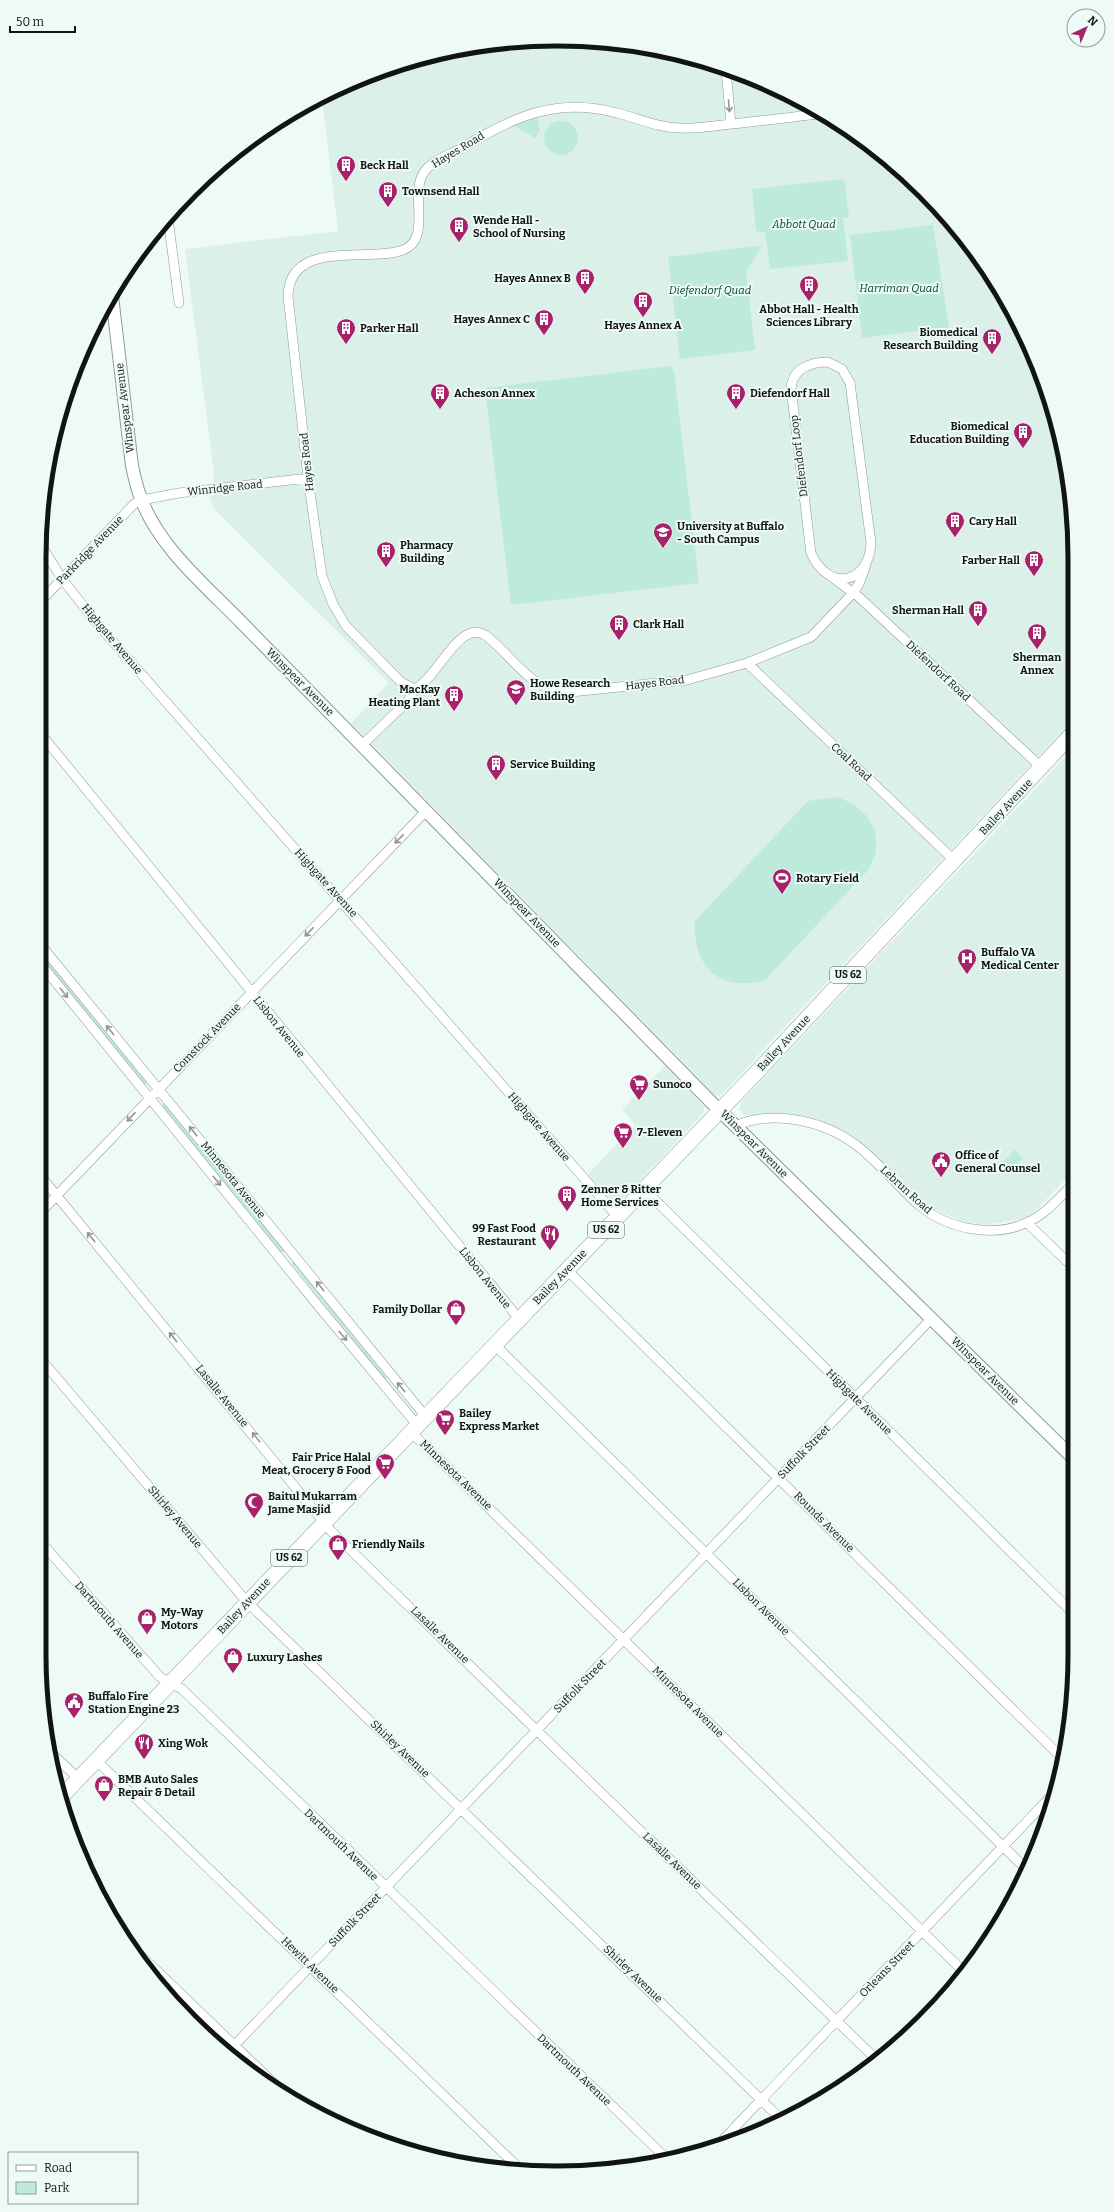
<svg xmlns="http://www.w3.org/2000/svg" width="1114" height="2212" font-family="Bitter,serif">
<style>
.built{fill:#dbf0e9}
.green{fill:#bdeadb}
.lines{fill:none;stroke-linecap:round;stroke-linejoin:round}
.minor-casing{stroke:#8e9a96;stroke-width:10}
.tertiary-casing{stroke:#8e9a96;stroke-width:14}
.primary-casing{stroke:#8e9a96;stroke-width:16}
.minor{stroke:#fff;stroke-width:9}
.tertiary{stroke:#fff;stroke-width:12}
.primary{stroke:#fff;stroke-width:15}
.oneway{stroke:#939595}
.labels{text-anchor:middle;dominant-baseline:central;stroke-width:4;stroke-linejoin:round;paint-order:stroke}
.shield{fill:#edfaf6;stroke:#525957;stroke-width:1}
.shield-label{font-size:10px;font-weight:bold;fill:#101413}
.street-label{font-size:11px;fill:#101413;stroke:#edfaf6}
.poi-label{font-size:11px;font-weight:bold;fill:#101413;stroke:#edfaf6;text-anchor:start}
.park-label{font-size:11px;font-style:italic;fill:#004436;stroke:#edfaf6}
.rim{fill:none;stroke:#101413;stroke-width:5}
</style>
<rect width="100%" height="100%" fill="#edfaf6"/>
<path class="built" d="M591,40L691,57L786,92L873,146L968,242L1036,359L1071,490V722L720,1096L715,1095L351,723L389,683L214,509L210,498L214,473L185,249L338,231L322,98L390,67L489,43Z
M1071,751L1072,1173L1032,1214L1023,1219L986,1225L964,1222L931,1208L858,1140L833,1126L810,1118L788,1114L743,1115L739,1108L741,1102Z
M665,1066L703,1106L705,1111L621,1201L612,1202L588,1174L635,1125L622,1109Z"/>
<path class="green" d="M537,116L540,131L535,138L515,126L514,123Z
M544 138a17 17 0 1 1 34 0a17 17 0 1 1-34 0Z
M844,179L849,217L843,218L848,261L770,269L765,232L756,231L752,189Z
M933,225L949,327L862,338L850,235Z
M763,245L746,272L755,350L680,359L668,257Z
M671,366L674,371L699,583L511,605L485,388Z
M834,797C857,801 878,821 876,846C876,855 872,863 868,870L765,980C720,993 692,966 695,921L808,801Z
M40,951L147,1082L146,1084H144L40,957Z
M164,1103L284,1250V1252H281L162,1106Z
M1015,1150L1023,1158L1010,1172L1001,1164Z
M292,1262H294L387,1378H384L292,1264Z"/>
<g class="lines">
<defs>
<path id="minor" d="M726,70L731,124
M820,114C791,117 761,121 731,124C714,126 697,129 680,128C658,128 638,118 617,113C556,96 511,118 460,149C449,155 429,162 423,174C410,195 432,239 403,250C368,263 290,238 288,296L308,478L322,576L333,604L346,626L401,682L414,689C439,679 460,613 489,638C514,659 527,684 561,693L687,680L747,663L811,637L853,593L859,584L866,565
M168,218L179,303
M828,362L842,369L850,383L871,543C869,585 828,592 811,553L791,388C793,368 811,362 828,362Z
M40,543L62,579L101,628L618,1217
M833,578L860,598L1042,768
M40,602L134,504L142,500L179,493L308,478
M747,663L955,861
M40,733L520,1320
M362,745L408,701L414,689
M40,944L426,1417
M40,963L320,1308L418,1426
M735,1126C773,1109 824,1121 856,1145C880,1163 898,1187 920,1206C948,1229 993,1238 1026,1223C1045,1215 1059,1198 1073,1184
M39,1174L331,1531L878,2061
M644,1189L1074,1614
M39,1214L426,811
M1027,1223L1073,1267
M567,1270L1062,1758
M495,1345L1027,1870
M39,1357L247,1602L783,2121
M411,1432L964,1972
M39,1540L160,1677L182,1689L668,2160
M48,1750L79,1779
M96,1760L523,2172
M128,1943L286,2095
M227,2053L932,1318
M717,2146L1056,1791"/>
<path id="tertiary" d="M112,296L132,466C134,475 136,484 139,493C156,545 204,584 241,622L711,1102L1073,1458"/>
<path id="primary" d="M60,1798L754,1075L1071,735"/>
</defs>
<use href="#minor" class="minor-casing"/>
<use href="#tertiary" class="tertiary-casing"/>
<use href="#primary" class="primary-casing"/>
<use href="#minor" class="minor"/>
<use href="#tertiary" class="tertiary"/>
<use href="#primary" class="primary"/>
</g>
<defs><path id="oneway-shaft" d="M-6 0H5M1.5-3L5.5 0L1.5 3" fill="none" stroke-width="1.6" stroke-linecap="round" stroke-linejoin="round"/></defs>
<g class="oneway">
<use href="#oneway-shaft" transform="translate(729 106) rotate(85)"/>
<use href="#oneway-shaft" transform="translate(399 839) rotate(134)"/>
<use href="#oneway-shaft" transform="translate(309 932) rotate(134)"/>
<use href="#oneway-shaft" transform="translate(64 993) rotate(51)"/>
<use href="#oneway-shaft" transform="translate(110 1030) rotate(-129)"/>
<use href="#oneway-shaft" transform="translate(131 1117) rotate(133)"/>
<use href="#oneway-shaft" transform="translate(193 1131) rotate(-129)"/>
<use href="#oneway-shaft" transform="translate(217 1181) rotate(51)"/>
<use href="#oneway-shaft" transform="translate(91 1237) rotate(-129)"/>
<use href="#oneway-shaft" transform="translate(320 1286) rotate(-129)"/>
<use href="#oneway-shaft" transform="translate(343 1336) rotate(50)"/>
<use href="#oneway-shaft" transform="translate(173 1337) rotate(-129)"/>
<use href="#oneway-shaft" transform="translate(401 1387) rotate(-129)"/>
<use href="#oneway-shaft" transform="translate(256 1437) rotate(-129)"/>
</g>
<defs>
<symbol id="building-pin" viewBox="-11 -11 22 30"><path d="M0 17L-7.5 6A9.5 9.5 0 1 1 7.5 6Z" fill="#a8226b" stroke="#edfaf6"/><path d="M-4-6H4V6H1V3H-1V6H-4ZM-2.5-4.3h1.7v1.8h-1.7ZM.8-4.3h1.7v1.8H.8ZM-2.5-1h1.7V.8h-1.7ZM.8-1h1.7V.8H.8Z" fill="#fff"/></symbol>
<symbol id="university-pin" viewBox="-11 -11 22 30"><path d="M0 17L-7.5 6A9.5 9.5 0 1 1 7.5 6Z" fill="#a8226b" stroke="#edfaf6"/><path d="M0-5L7-2L0 1L-7-2ZM-4 1L0 2.5L4 1V4Q0 6-4 4Z" fill="#fff"/></symbol>
<symbol id="stadium-pin" viewBox="-11 -11 22 30"><path d="M0 17L-7.5 6A9.5 9.5 0 1 1 7.5 6Z" fill="#a8226b" stroke="#edfaf6"/><path d="M0-5a6.5 5 0 1 0 0 10a6.5 5 0 1 0 0-10ZM-3.5-1.8h7v3.6h-7Z" fill="#fff"/></symbol>
<symbol id="hospital-pin" viewBox="-11 -11 22 30"><path d="M0 17L-7.5 6A9.5 9.5 0 1 1 7.5 6Z" fill="#a8226b" stroke="#edfaf6"/><path d="M-5-5h3v3.5h4V-5h3V5h-3V1.5h-4V5h-3Z" fill="#fff"/></symbol>
<symbol id="supermarket-pin" viewBox="-11 -11 22 30"><path d="M0 17L-7.5 6A9.5 9.5 0 1 1 7.5 6Z" fill="#a8226b" stroke="#edfaf6"/><path d="M-6-5.5h2.5l.6 2H6L4.5 2H-2.5L-4.4-4H-6ZM-1.5 3.2a1.3 1.3 0 1 0 .1 0ZM3 3.2a1.3 1.3 0 1 0 .1 0Z" fill="#fff"/></symbol>
<symbol id="civic-pin" viewBox="-11 -11 22 30"><path d="M0 17L-7.5 6A9.5 9.5 0 1 1 7.5 6Z" fill="#a8226b" stroke="#edfaf6"/><path d="M-.6-6.5H3V-4.5H.6V-3L4-1V1h2V6H-6V1h2V-1L-.6-3ZM-1.2 2.5V6h2.4V2.5Z" fill="#fff"/></symbol>
<symbol id="restaurant-pin" viewBox="-11 -11 22 30"><path d="M0 17L-7.5 6A9.5 9.5 0 1 1 7.5 6Z" fill="#a8226b" stroke="#edfaf6"/><path d="M-5-6h1v4h1v-4h1v4h1v-4h1v5L-1.5 .5V6h-2V.5L-5-1ZM5-6V6H3V1.5H1.5Q1.5-4 5-6Z" fill="#fff"/></symbol>
<symbol id="shop-pin" viewBox="-11 -11 22 30"><path d="M0 17L-7.5 6A9.5 9.5 0 1 1 7.5 6Z" fill="#a8226b" stroke="#edfaf6"/><path d="M-5-2.5h2.3a2.7 3.5 0 0 1 5.4 0H5L5.5 6h-11ZM-1.5-2.5h3a1.5 2.3 0 0 0-3 0Z" fill="#fff"/></symbol>
<symbol id="mosque-pin" viewBox="-11 -11 22 30"><path d="M0 17L-7.5 6A9.5 9.5 0 1 1 7.5 6Z" fill="#a8226b" stroke="#edfaf6"/><path d="M3.5-4.9A6 6 0 1 0 3.5 4.9A5 5 0 1 1 3.5-4.9Z" fill="#fff"/></symbol>
</defs>
<g fill-rule="evenodd">
<use href="#building-pin" x="335" y="154" width="22" height="30"/>
<use href="#building-pin" x="377" y="180" width="22" height="30"/>
<use href="#building-pin" x="448" y="215" width="22" height="30"/>
<use href="#building-pin" x="574" y="267" width="22" height="30"/>
<use href="#building-pin" x="798" y="274" width="22" height="30"/>
<use href="#building-pin" x="632" y="290" width="22" height="30"/>
<use href="#building-pin" x="533" y="308" width="22" height="30"/>
<use href="#building-pin" x="335" y="317" width="22" height="30"/>
<use href="#building-pin" x="981" y="327" width="22" height="30"/>
<use href="#building-pin" x="429" y="382" width="22" height="30"/>
<use href="#building-pin" x="725" y="382" width="22" height="30"/>
<use href="#building-pin" x="1012" y="421" width="22" height="30"/>
<use href="#building-pin" x="944" y="510" width="22" height="30"/>
<use href="#university-pin" x="652" y="521" width="22" height="30"/>
<use href="#building-pin" x="375" y="540" width="22" height="30"/>
<use href="#building-pin" x="1023" y="549" width="22" height="30"/>
<use href="#building-pin" x="967" y="599" width="22" height="30"/>
<use href="#building-pin" x="608" y="613" width="22" height="30"/>
<use href="#building-pin" x="1026" y="622" width="22" height="30"/>
<use href="#university-pin" x="505" y="678" width="22" height="30"/>
<use href="#building-pin" x="443" y="684" width="22" height="30"/>
<use href="#building-pin" x="485" y="753" width="22" height="30"/>
<use href="#stadium-pin" x="771" y="867" width="22" height="30"/>
<use href="#hospital-pin" x="956" y="947" width="22" height="30"/>
<use href="#supermarket-pin" x="628" y="1073" width="22" height="30"/>
<use href="#supermarket-pin" x="612" y="1121" width="22" height="30"/>
<use href="#civic-pin" x="930" y="1150" width="22" height="30"/>
<use href="#building-pin" x="556" y="1184" width="22" height="30"/>
<use href="#restaurant-pin" x="539" y="1223" width="22" height="30"/>
<use href="#shop-pin" x="445" y="1298" width="22" height="30"/>
<use href="#supermarket-pin" x="434" y="1408" width="22" height="30"/>
<use href="#supermarket-pin" x="374" y="1452" width="22" height="30"/>
<use href="#mosque-pin" x="243" y="1491" width="22" height="30"/>
<use href="#shop-pin" x="327" y="1533" width="22" height="30"/>
<use href="#shop-pin" x="136" y="1607" width="22" height="30"/>
<use href="#shop-pin" x="222" y="1646" width="22" height="30"/>
<use href="#civic-pin" x="63" y="1691" width="22" height="30"/>
<use href="#restaurant-pin" x="133" y="1732" width="22" height="30"/>
<use href="#shop-pin" x="93" y="1774" width="22" height="30"/>
</g>
<g class="labels">
<g class="shield">
<rect x="830" y="967" width="36" height="16" rx="3"/>
<rect x="588" y="1222" width="36" height="16" rx="3"/>
<rect x="271" y="1550" width="36" height="16" rx="3"/>
</g>
<g class="shield-label">
<text x="848" y="975">US 62</text>
<text x="606" y="1230">US 62</text>
<text x="289" y="1558">US 62</text>
</g>
<g class="street-label">
<text transform="translate(458 150) rotate(-31)">Hayes Road</text>
<text transform="translate(125 408) rotate(-97)">Winspear Avenue</text>
<text transform="translate(799 456) rotate(-97)">Diefendorf Loop</text>
<text transform="translate(307 462) rotate(-96)">Hayes Road</text>
<text transform="translate(225 488) rotate(-6)">Winridge Road</text>
<text transform="translate(90 550) rotate(-46)">Parkridge Avenue</text>
<text transform="translate(112 639) rotate(50)">Highgate Avenue</text>
<text transform="translate(938 671) rotate(43)">Diefendorf Road</text>
<text transform="translate(300 682) rotate(45)">Winspear Avenue</text>
<text transform="translate(655 683) rotate(-7)">Hayes Road</text>
<text transform="translate(851 762) rotate(43)">Coal Road</text>
<text transform="translate(1006 807) rotate(-47)">Bailey Avenue</text>
<text transform="translate(326 883) rotate(48)">Highgate Avenue</text>
<text transform="translate(527 913) rotate(46)">Winspear Avenue</text>
<text transform="translate(279 1027) rotate(51)">Lisbon Avenue</text>
<text transform="translate(207 1038) rotate(-46)">Comstock Avenue</text>
<text transform="translate(784 1043) rotate(-47)">Bailey Avenue</text>
<text transform="translate(539 1127) rotate(49)">Highgate Avenue</text>
<text transform="translate(754 1144) rotate(45)">Winspear Avenue</text>
<text transform="translate(233 1180) rotate(51)">Minnesota Avenue</text>
<text transform="translate(906 1190) rotate(42)">Lebrun Road</text>
<text transform="translate(560 1277) rotate(-46)">Bailey Avenue</text>
<text transform="translate(485 1278) rotate(51)">Lisbon Avenue</text>
<text transform="translate(985 1371) rotate(45)">Winspear Avenue</text>
<text transform="translate(222 1396) rotate(51)">Lasalle Avenue</text>
<text transform="translate(859 1402) rotate(45)">Highgate Avenue</text>
<text transform="translate(804 1452) rotate(-46)">Suffolk Street</text>
<text transform="translate(456 1475) rotate(44)">Minnesota Avenue</text>
<text transform="translate(175 1517) rotate(50)">Shirley Avenue</text>
<text transform="translate(824 1522) rotate(45)">Rounds Avenue</text>
<text transform="translate(244 1606) rotate(-47)">Bailey Avenue</text>
<text transform="translate(761 1607) rotate(45)">Lisbon Avenue</text>
<text transform="translate(109 1620) rotate(49)">Dartmouth Avenue</text>
<text transform="translate(440 1635) rotate(44)">Lasalle Avenue</text>
<text transform="translate(580 1686) rotate(-46)">Suffolk Street</text>
<text transform="translate(688 1702) rotate(45)">Minnesota Avenue</text>
<text transform="translate(400 1749) rotate(44)">Shirley Avenue</text>
<text transform="translate(341 1845) rotate(44)">Dartmouth Avenue</text>
<text transform="translate(672 1861) rotate(44)">Lasalle Avenue</text>
<text transform="translate(355 1920) rotate(-46)">Suffolk Street</text>
<text transform="translate(310 1965) rotate(44)">Hewitt Avenue</text>
<text transform="translate(887 1969) rotate(-46)">Orleans Street</text>
<text transform="translate(633 1974) rotate(44)">Shirley Avenue</text>
<text transform="translate(574 2070) rotate(44)">Dartmouth Avenue</text>
</g>
<g class="poi-label">
<text x="360" y="165">Beck Hall</text>
<text x="402" y="191">Townsend Hall</text>
<text x="473" y="220">Wende Hall -<tspan x="473" dy="13">School of Nursing</tspan></text>
<text x="571" y="278" text-anchor="end">Hayes Annex B</text>
<text x="809" y="309" text-anchor="middle">Abbot Hall - Health<tspan x="809" dy="13">Sciences Library</tspan></text>
<text x="530" y="319" text-anchor="end">Hayes Annex C</text>
<text x="643" y="325" text-anchor="middle">Hayes Annex A</text>
<text x="360" y="328">Parker Hall</text>
<text x="978" y="332" text-anchor="end">Biomedical<tspan x="978" dy="13">Research Building</tspan></text>
<text x="454" y="393">Acheson Annex</text>
<text x="750" y="393">Diefendorf Hall</text>
<text x="1009" y="426" text-anchor="end">Biomedical<tspan x="1009" dy="13">Education Building</tspan></text>
<text x="969" y="521">Cary Hall</text>
<text x="677" y="526">University at Buffalo<tspan x="677" dy="13">- South Campus</tspan></text>
<text x="400" y="545">Pharmacy<tspan x="400" dy="13">Building</tspan></text>
<text x="1020" y="560" text-anchor="end">Farber Hall</text>
<text x="964" y="610" text-anchor="end">Sherman Hall</text>
<text x="633" y="624">Clark Hall</text>
<text x="1037" y="657" text-anchor="middle">Sherman<tspan x="1037" dy="13">Annex</tspan></text>
<text x="530" y="683">Howe Research<tspan x="530" dy="13">Building</tspan></text>
<text x="440" y="689" text-anchor="end">MacKay<tspan x="440" dy="13">Heating Plant</tspan></text>
<text x="510" y="764">Service Building</text>
<text x="796" y="878">Rotary Field</text>
<text x="981" y="952">Buffalo VA<tspan x="981" dy="13">Medical Center</tspan></text>
<text x="653" y="1084">Sunoco</text>
<text x="637" y="1132">7-Eleven</text>
<text x="955" y="1155">Office of<tspan x="955" dy="13">General Counsel</tspan></text>
<text x="581" y="1189">Zenner &amp; Ritter<tspan x="581" dy="13">Home Services</tspan></text>
<text x="536" y="1228" text-anchor="end">99 Fast Food<tspan x="536" dy="13">Restaurant</tspan></text>
<text x="442" y="1309" text-anchor="end">Family Dollar</text>
<text x="459" y="1413">Bailey<tspan x="459" dy="13">Express Market</tspan></text>
<text x="371" y="1457" text-anchor="end">Fair Price Halal<tspan x="371" dy="13">Meat, Grocery &amp; Food</tspan></text>
<text x="268" y="1496">Baitul Mukarram<tspan x="268" dy="13">Jame Masjid</tspan></text>
<text x="352" y="1544">Friendly Nails</text>
<text x="161" y="1612">My-Way<tspan x="161" dy="13">Motors</tspan></text>
<text x="247" y="1657">Luxury Lashes</text>
<text x="88" y="1696">Buffalo Fire<tspan x="88" dy="13">Station Engine 23</tspan></text>
<text x="158" y="1743">Xing Wok</text>
<text x="118" y="1779">BMB Auto Sales<tspan x="118" dy="13">Repair &amp; Detail</tspan></text>
</g>
<g class="park-label">
<text x="804" y="224">Abbott Quad</text>
<text x="899" y="288">Harriman Quad</text>
<text x="710" y="290">Diefendorf Quad</text>
</g>
</g>
<path d="M0 0H1114V2212H0ZM557 46H557A511 511 0 0 1 1068 557V1655A511 511 0 0 1 557 2166H557A511 511 0 0 1 46 1655V557A511 511 0 0 1 557 46Z" fill="#edfaf6" fill-rule="evenodd"/>
<path class="rim" d="M557 46H557A511 511 0 0 1 1068 557V1655A511 511 0 0 1 557 2166H557A511 511 0 0 1 46 1655V557A511 511 0 0 1 557 46Z"/>
<rect x="8" y="2152" width="130" height="52" fill="#edfaf6" stroke="#959e9b"/>
<rect x="16" y="2165" width="20" height="6" fill="#ffffff" stroke="#959e9b"/>
<text x="44" y="2172" font-size="12" fill="#101413">Road</text>
<rect x="16" y="2182" width="20" height="12" fill="#bdeadb" stroke="#959e9b"/>
<text x="44" y="2192" font-size="12" fill="#101413">Park</text>
<g transform="translate(1086 28) rotate(44)"><circle r="19" fill="#edfaf6" stroke="#959e9b"/>
<path d="M0-3L7 15L0 10L-7 15Z" fill="#a8226b"/>
<text y="-6" font-size="11" font-weight="bold" text-anchor="middle" fill="#101413">N</text>
</g>
<path d="M10 26v6h65v-6" fill="none" stroke="#101413" stroke-width="2"/>
<text x="16" y="26" font-size="12" fill="#101413" stroke="#edfaf6" stroke-width="3" paint-order="stroke">50 m</text>
</svg>
